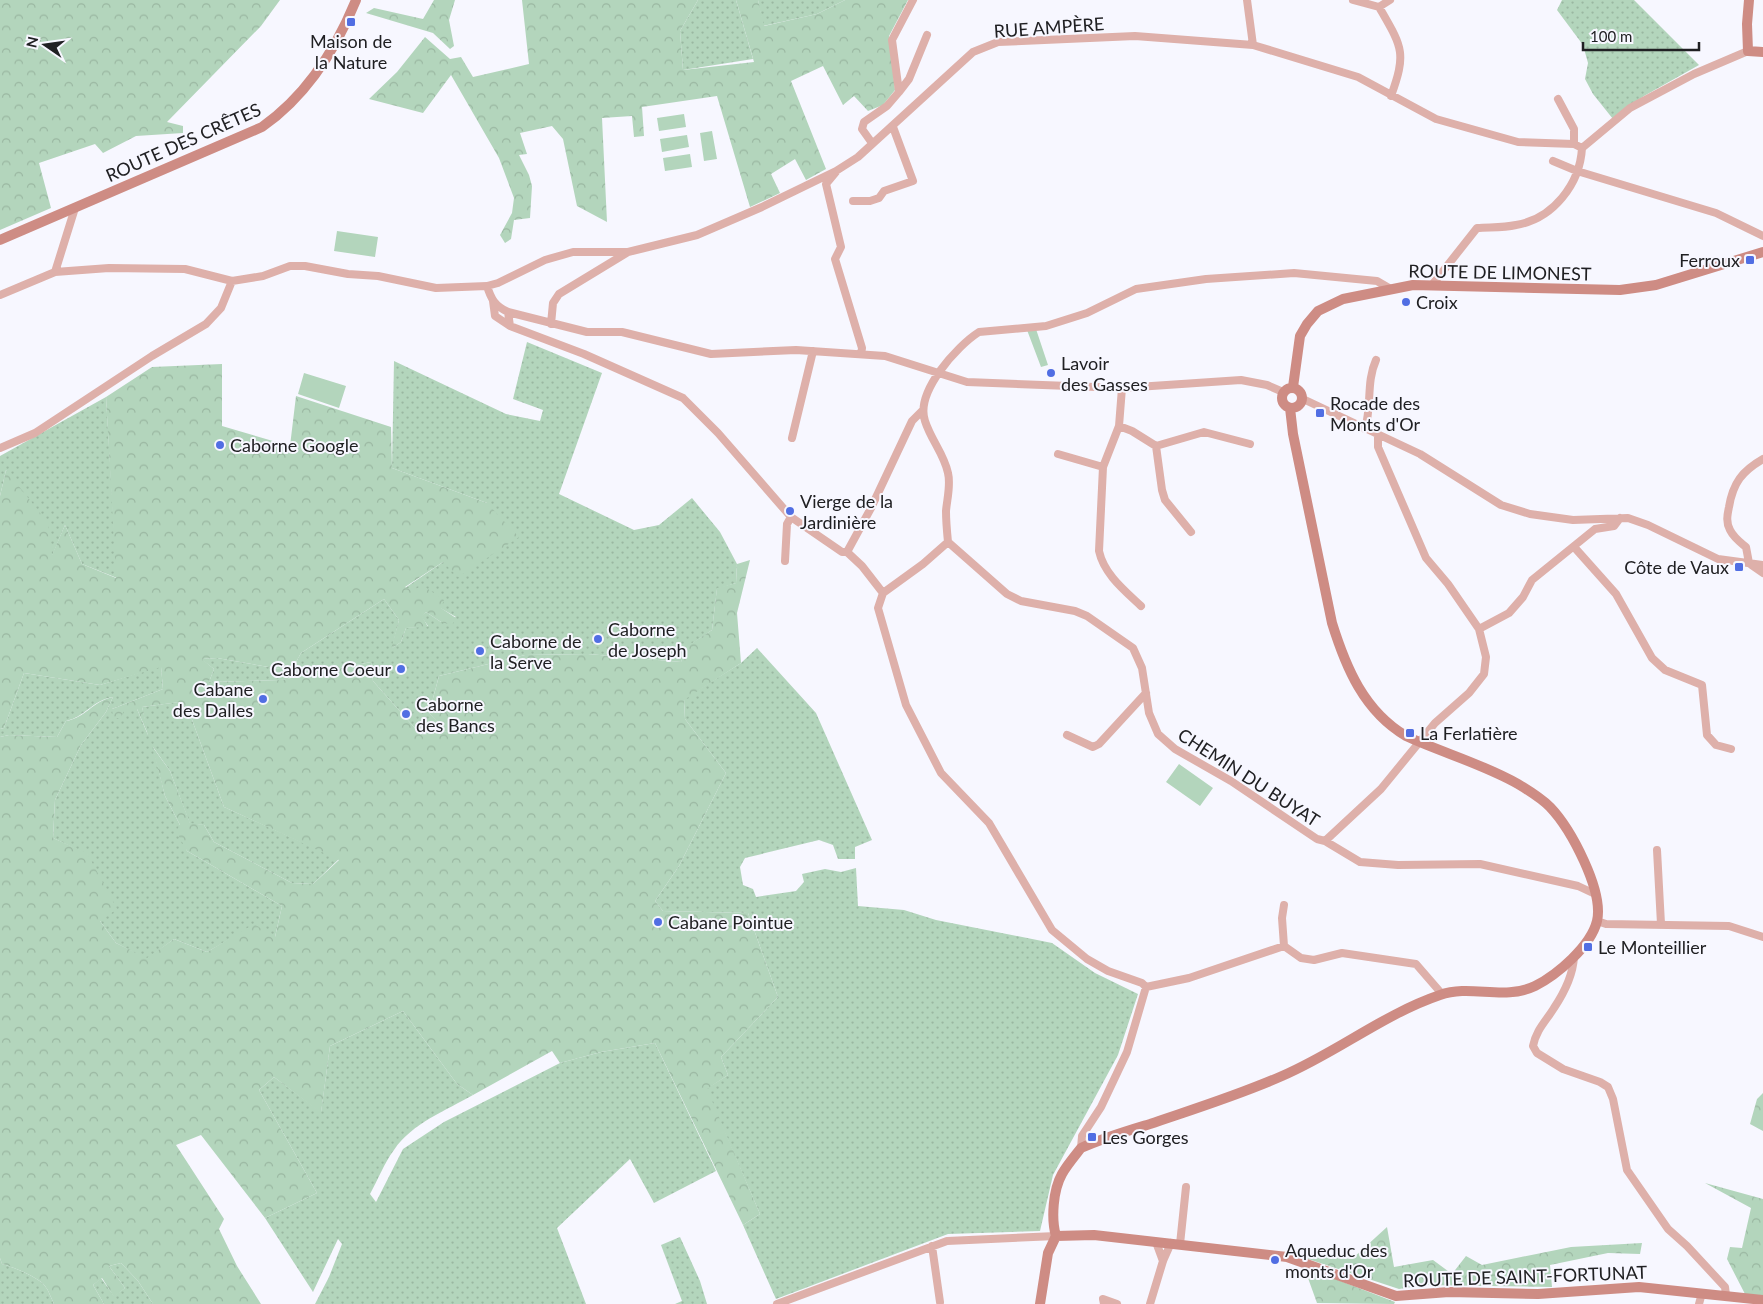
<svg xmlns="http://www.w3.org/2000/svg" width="1763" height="1304" font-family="Lato,sans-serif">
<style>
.grass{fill:url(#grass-dots)}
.forest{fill:url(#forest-crowns)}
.garden{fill:#b3d5bc}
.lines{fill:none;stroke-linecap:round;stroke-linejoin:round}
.street{stroke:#deb0aa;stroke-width:8}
.secondary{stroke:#ce8c84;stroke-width:10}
.poi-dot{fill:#516ee3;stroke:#f7f7ff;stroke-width:2}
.labels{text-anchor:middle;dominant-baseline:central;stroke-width:4;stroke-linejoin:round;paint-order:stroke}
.street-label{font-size:18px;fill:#202023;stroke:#f7f7ff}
.poi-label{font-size:18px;fill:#202023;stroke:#f7f7ff;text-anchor:start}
</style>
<defs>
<pattern id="grass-dots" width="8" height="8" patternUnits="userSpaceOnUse" patternTransform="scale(1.25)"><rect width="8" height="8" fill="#b3d5bc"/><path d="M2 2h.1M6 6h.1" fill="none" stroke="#9ab7a1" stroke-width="1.8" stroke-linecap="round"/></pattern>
<pattern id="forest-crowns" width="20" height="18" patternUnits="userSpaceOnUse" patternTransform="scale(1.25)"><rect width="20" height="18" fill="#b3d5bc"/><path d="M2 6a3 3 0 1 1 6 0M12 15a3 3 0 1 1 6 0" fill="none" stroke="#9ab7a1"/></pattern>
</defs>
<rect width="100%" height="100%" fill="#f7f7ff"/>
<path class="grass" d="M698,0H736L753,59L683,70L680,31Z
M758,0H845L817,14L763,26Z
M1562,0H1634L1699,65L1644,96L1613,119L1593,94L1585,79L1588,63L1583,45L1557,10Z
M527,342L602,373L559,494L634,530L659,525L692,498L720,532L737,564L736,583L717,589L712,630L687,647L681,662L588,654L525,655L439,676L429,713L448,731L421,735L373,681L371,662L281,680L209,682L214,669L201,659L217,658L280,669L295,664L301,653L384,599L399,620L392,648L401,642L406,628L428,626L421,616L426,612L441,622L456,617L405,588L443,562L487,503L392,468L394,361L506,414L540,421L543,410L513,399Z
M106,397L117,578L82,564L65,525L52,556L6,470L0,496V456Z
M757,648L816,713L872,840L855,847V859H838L833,845L819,840L745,858L740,867L743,885L753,889L756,897L796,891L804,882L802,874L825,869L841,872L856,868L858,906L904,910L936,920L1052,943L1095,973L1138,994L1118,1055L1053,1175L1040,1231L948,1234L776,1299L743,1225L760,1214L706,1089L728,1075L721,1057L778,997L748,913L663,911L655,901L679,866L726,773L685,719L684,699L741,663Z
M161,666L163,689L112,709H137L148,735L142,707L179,702L191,717L224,807L339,859L313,884L292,883L214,842L204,825L190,824L170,771L153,747L165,796L180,825L187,851L282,906L275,937L230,939L207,952L174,939L147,959L116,943L100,921L87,854L53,838L55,800L81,745L106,712L113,697C93,700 85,717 66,721L57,737L9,735L0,737V729L4,728L24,673L100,685Z
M403,1011L457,1084L473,1095C447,1110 412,1123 394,1150C384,1163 378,1180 370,1194L376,1202L403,1149L444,1122L560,1063L601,1052L655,1043L716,1171L654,1203L630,1159L557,1228L586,1304H315L329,1277L342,1244L338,1239L313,1292L265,1218L317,1193L259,1090L274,1077L321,1112L330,1046Z
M680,1237L700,1281L707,1304H675L682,1301L661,1245Z
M0,1258L2,1264C11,1266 40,1278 45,1286C49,1291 51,1298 54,1304H0Z
M121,1263L138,1281L153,1304H104L93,1285L101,1278L114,1296L125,1288L109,1266Z"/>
<path class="forest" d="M0,0H280L261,26L167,122L183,126V133L136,136L103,153L95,144L39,163L51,208L0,230Z
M434,0H455L449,20L454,46L450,49L433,33L366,13L374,8L423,19Z
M522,0H698L680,31L683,70L754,62L736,0H758L764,26L817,14L845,0H908L889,36L895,90L883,105L868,111L854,96L843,105L823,66L791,81L826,169L806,180L795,159L771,174L780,193L750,207L717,96L642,107L644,136L634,137L632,116L602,118L607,222L577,206L563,139L552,126L520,133L527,154L519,155L529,175L532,186L530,218L514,220L511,239L505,243L500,235L512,213L514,198L499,158L451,75L423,113L369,99L397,72L425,37L450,59L461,57L473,77L529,64Z
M222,364V426L290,446L296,396L391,427L392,468L487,503L519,537L458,577L443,562L405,587L413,591L422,585L444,600L441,608L456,618L452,625L441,622L426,612L422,616L428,627L406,628L401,642L391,649L399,620L384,599L301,653L295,664L280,669L217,658L202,659L214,669L209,682L281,680L371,662L373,681L421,735L447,731L429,713L439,676L525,655L588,654L681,662L686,647L712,630L717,588L736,583L737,564L750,560L737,613L741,663L684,700L685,719L726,773L679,866L655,901L663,911L748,913L778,997L721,1057L728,1075L707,1089L760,1214L743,1225L655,1043L601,1052L560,1063L552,1051L473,1095L457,1084L403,1011L330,1046L321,1113L274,1077L259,1090L317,1193L265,1218L201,1135L176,1145L224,1219L219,1229L237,1266L261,1304H153L138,1281L121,1263L109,1266L125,1288L114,1297L102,1278L93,1285L104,1304H54C51,1298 49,1291 45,1286C40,1278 11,1266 2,1264L0,1258V737L9,735L57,737L66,721C87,717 91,702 113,697L106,712L81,745L55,800L53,838L87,853L117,909L100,921L116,943L147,958L174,939L207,952L254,924L275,937L282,906L187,851L176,831L180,825L165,796L152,746L170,771L190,823L204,825L214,842L292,883L313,884L339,860L224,807L191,717L180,702L142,707L150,739L137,709L124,710L121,718H113L112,709L163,689L161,667L100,685L24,673L4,728L0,729V496L6,470L48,523L52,555L65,525L82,564L116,578L106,397L152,367Z
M1763,1093V1131L1750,1124L1757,1099Z
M1705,1183L1763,1199V1296L1745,1294L1727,1259L1730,1247L1742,1248L1751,1208Z
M1387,1227L1394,1267L1433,1260L1452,1274L1466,1256L1482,1265L1571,1247L1642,1243L1640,1254L1608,1253L1550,1265L1552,1287L1424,1285L1399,1289L1305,1258L1306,1253L1352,1259Z
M1304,1267L1395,1302L1394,1304L1317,1303Z"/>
<path class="garden" d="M684,114L686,127L659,131L657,118Z
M712,131L717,159L704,161L700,133Z
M687,135L689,147L662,152L660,139Z
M690,154L692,167L665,171L663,158Z
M337,231L378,237L375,257L334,251Z
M1036,329L1048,365L1041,367L1027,330Z
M304,373L346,386L339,408L298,394Z
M1179,764L1213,788L1200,806L1166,782Z"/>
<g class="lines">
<path class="street" d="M1247,0L1253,45
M1353,0L1379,7
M1379,7C1402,47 1407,52 1391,96
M1379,7L1390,0
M899,92L909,79L927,35
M1558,99L1574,129V144
M872,143L862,129L864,122L887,106L899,92L892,40L913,0
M1582,148L1630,108L1694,74L1748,51
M1553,161L1577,171L1716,213L1763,236
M836,172L826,184L841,247L835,259L862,348L861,354
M853,201H870L879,198L884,191L913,181L893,127
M55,272L75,208
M1432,285L1477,228C1490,227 1503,228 1516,225C1553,219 1580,184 1582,148
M487,286C491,299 495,306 508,312L587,332H622L711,354L796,350L885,356L967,382L1122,388L1241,380L1267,385L1283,392
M0,295L55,272L109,268L185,269L232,281L263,276L290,266H305L348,274L378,276L436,288L487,286L498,283L545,260L573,252H628L697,235L762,207L836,171L858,157L973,52L998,42L1135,36L1253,45L1358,77L1436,119L1518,142L1574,144L1582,148
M493,301L495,316L510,326L508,312
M551,324L553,303L559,294L628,252
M510,326L584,354L683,398L718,433L791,517L842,552H847L862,566L883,593
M1122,388L1119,426L1103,467L1099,551C1104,574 1124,590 1141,606
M1303,399L1420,454L1501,505L1530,514L1573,520L1628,518L1648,525L1718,559L1763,565
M1119,426L1132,431L1156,446L1162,490L1165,500L1191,532
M1365,429C1372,406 1366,382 1376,360
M792,438L813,351
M1156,446L1204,432L1250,444
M0,448L35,433L152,356L206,324L221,308L232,281
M1058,454L1103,467
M948,542L1007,594L1021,601L1075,611L1087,616L1133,648L1142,668L1149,713L1158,734L1175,749L1231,781L1317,839L1325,841L1360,862L1398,865L1480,864L1578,886L1595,894
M1575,548L1616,594L1652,658L1665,670L1702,685L1707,735L1716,745L1731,749
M847,552L871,508L912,421L923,410
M785,561L787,524L791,517
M1749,563L1746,547C1740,542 1734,538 1730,530C1726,522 1727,516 1729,507C1733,483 1742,471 1763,459
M1750,564L1763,573
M883,593L923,564L948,542C947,532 946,521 946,511C947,499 951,485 948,473C944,454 931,440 925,421C915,392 957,346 979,332L1046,326L1087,313L1136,289L1206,279L1294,273L1377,281L1389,288
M883,593L878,608L906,705L941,773L989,823L1052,930L1087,959L1108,971L1142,983L1146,987L1127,1052L1101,1107L1082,1136L1081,1148
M1479,629L1509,613L1523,597L1532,580L1595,529L1614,526L1620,518
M1067,735L1093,747L1099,744L1146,693
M1325,841L1381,789L1435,723L1469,693L1484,674L1486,657L1479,629L1448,584L1426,558L1378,447V435
M1657,850L1661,924
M1284,905L1282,918L1284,946
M1597,921L1606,924L1729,926L1763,937
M1574,957C1573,974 1564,993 1554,1008C1546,1021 1536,1030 1533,1046L1537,1053L1563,1069L1600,1082L1608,1087L1613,1099L1627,1170L1668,1229L1687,1246L1725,1287L1726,1295
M1146,987L1189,978L1284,946L1301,958L1314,960L1342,953L1416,964L1442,994
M1156,1242L1163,1261
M1180,1244L1186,1187
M932,1246L940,1302
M777,1304L947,1241L1056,1236
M1104,1304L1103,1299L1117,1304
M1150,1304L1163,1261L1171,1243
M1699,1304L1702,1293"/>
<path class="secondary" d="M1749,0L1747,24L1748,51L1763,52
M0,240L262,127C306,96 336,49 356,0
M1293,387L1300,336L1307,324L1318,311L1343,299L1413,285L1620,290L1656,285L1763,252
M1282 398a10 10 0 1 1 20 0a10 10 0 1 1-20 0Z
M1056,1236L1094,1235L1287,1257L1396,1296L1449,1292L1538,1294L1639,1287L1763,1300
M1040,1304L1048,1253L1056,1236C1051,1219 1053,1190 1062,1174C1067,1165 1074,1157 1081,1148C1103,1138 1127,1131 1150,1124C1194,1109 1239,1095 1282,1076C1336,1053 1384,1014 1440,995C1471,984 1504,1001 1535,986C1557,975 1591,946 1597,921C1604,891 1571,829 1550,807C1542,799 1528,790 1518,784C1483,764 1443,753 1406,736C1364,711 1346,668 1332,623L1293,434L1290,408"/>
</g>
<g class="poi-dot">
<rect x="346" y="17" width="10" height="10" rx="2.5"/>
<rect x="1745" y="255" width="10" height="10" rx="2.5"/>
<circle cx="1406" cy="302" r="5"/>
<circle cx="1051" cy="373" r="5"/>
<rect x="1315" y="408" width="10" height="10" rx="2.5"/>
<circle cx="220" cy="445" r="5"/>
<circle cx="790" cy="511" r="5"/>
<rect x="1734" y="562" width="10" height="10" rx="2.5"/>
<circle cx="598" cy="639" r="5"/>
<circle cx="480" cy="651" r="5"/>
<circle cx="401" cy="669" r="5"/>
<circle cx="263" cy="699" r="5"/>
<circle cx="406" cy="714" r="5"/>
<rect x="1405" y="728" width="10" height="10" rx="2.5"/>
<circle cx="658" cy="922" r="5"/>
<rect x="1583" y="942" width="10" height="10" rx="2.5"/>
<rect x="1087" y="1132" width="10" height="10" rx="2.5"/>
<circle cx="1275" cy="1260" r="5"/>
</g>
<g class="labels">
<g class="street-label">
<text transform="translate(1049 27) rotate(-4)">RUE AMPÈRE</text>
<text transform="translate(183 142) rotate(-24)">ROUTE DES CRÊTES</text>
<text transform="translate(1500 272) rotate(1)">ROUTE DE LIMONEST</text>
<text transform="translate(1249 777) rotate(33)">CHEMIN DU BUYAT</text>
<text transform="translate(1525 1276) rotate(-2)">ROUTE DE SAINT-FORTUNAT</text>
</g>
<g class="poi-label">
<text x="351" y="41" text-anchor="middle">Maison de<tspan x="351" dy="21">la Nature</tspan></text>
<text x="1740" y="260" text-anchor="end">Ferroux</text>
<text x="1416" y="302">Croix</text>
<text x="1061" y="363">Lavoir<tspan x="1061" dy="21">des Gasses</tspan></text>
<text x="1330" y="403">Rocade des<tspan x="1330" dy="21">Monts d'Or</tspan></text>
<text x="230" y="445">Caborne Google</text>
<text x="800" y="501">Vierge de la<tspan x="800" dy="21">Jardinière</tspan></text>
<text x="1729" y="567" text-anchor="end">Côte de Vaux</text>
<text x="608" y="629">Caborne<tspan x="608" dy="21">de Joseph</tspan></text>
<text x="490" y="641">Caborne de<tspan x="490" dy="21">la Serve</tspan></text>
<text x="391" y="669" text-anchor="end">Caborne Coeur</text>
<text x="253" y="689" text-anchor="end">Cabane<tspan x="253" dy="21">des Dalles</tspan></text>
<text x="416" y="704">Caborne<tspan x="416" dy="21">des Bancs</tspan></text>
<text x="1420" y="733">La Ferlatière</text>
<text x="668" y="922">Cabane Pointue</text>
<text x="1598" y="947">Le Monteillier</text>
<text x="1102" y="1137">Les Gorges</text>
<text x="1285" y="1250">Aqueduc des<tspan x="1285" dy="21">monts d'Or</tspan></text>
</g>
</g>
<g transform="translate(45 45) rotate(283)" stroke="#f7f7ff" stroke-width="4" paint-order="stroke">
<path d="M0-4L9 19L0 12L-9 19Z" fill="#202023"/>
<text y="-8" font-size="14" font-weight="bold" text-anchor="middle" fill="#202023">N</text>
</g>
<path d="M1583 42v8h116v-8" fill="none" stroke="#202023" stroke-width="2.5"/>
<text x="1590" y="42" font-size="15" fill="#202023" stroke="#f7f7ff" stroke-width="4" paint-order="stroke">100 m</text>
</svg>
